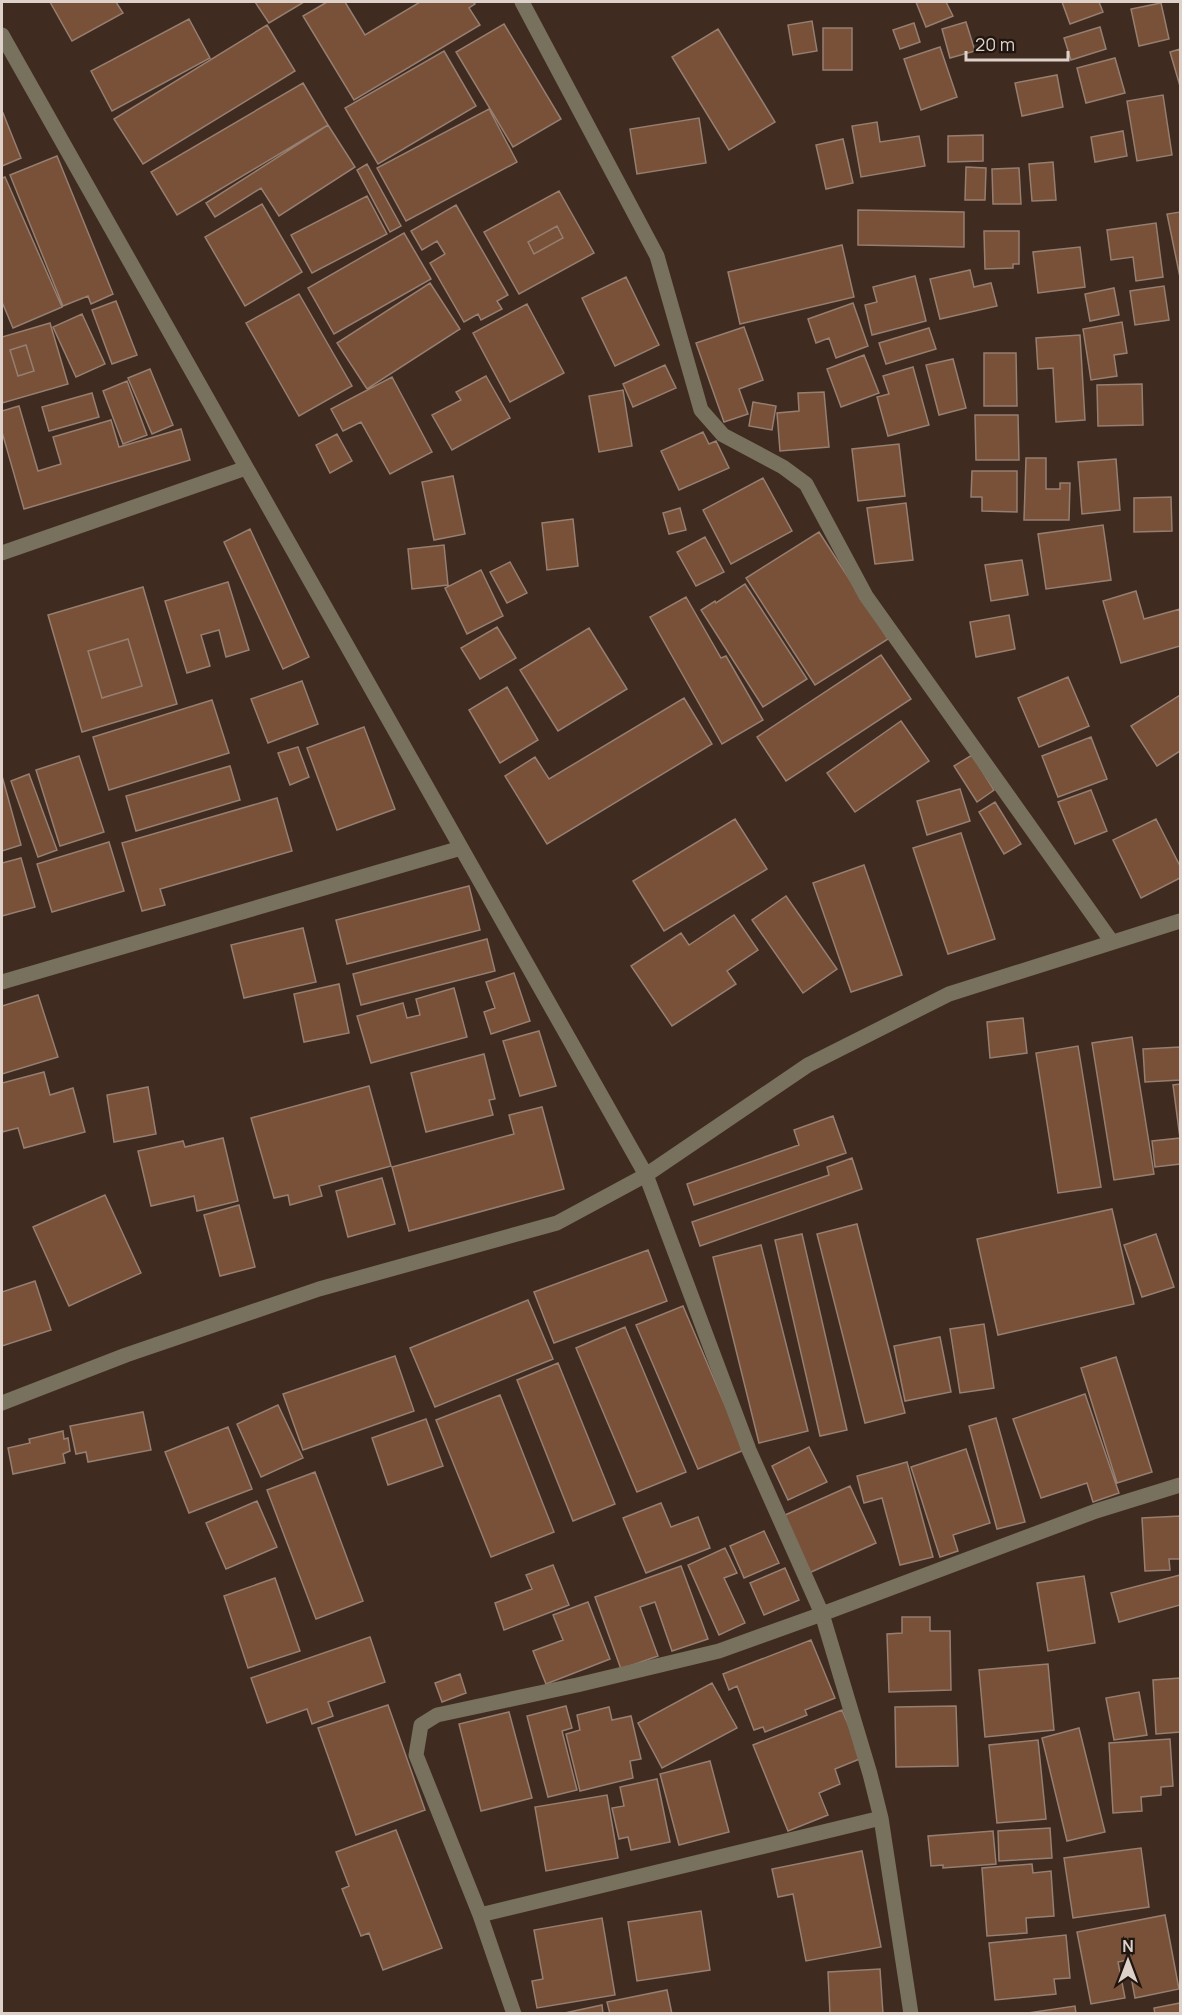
<svg xmlns="http://www.w3.org/2000/svg" width="1182" height="2015" font-family="Manrope,sans-serif">
<style>
.building{fill:#785138;stroke:#967e70;stroke-width:1.5;fill-rule:evenodd}
.lines{fill:none;stroke-linecap:round;stroke-linejoin:round}
.minor{stroke:#77715e;stroke-width:15}
</style>
<rect width="100%" height="100%" fill="#402b20"/>
<path class="building" d="M50,2H116L123,13L72,41Z
M255,2H304L269,23Z
M327,2H345L365,35L420,2H473L475,4L469,8L480,25L354,100L303,16Z
M916,2H946L953,16L926,27Z
M1062,2H1099L1103,12L1070,24Z
M1161,3L1169,39L1139,46L1131,9Z
M189,19L210,58L112,111L91,71Z
M812,21L817,51L793,55L788,25Z
M966,22L975,51L950,58L942,29Z
M914,23L920,42L900,49L893,30Z
M504,24L561,119L513,147L456,52Z
M267,25L295,71L143,164L114,119Z
M1100,27L1106,49L1071,60L1064,38Z
M823,28H852V70H823Z
M718,29L775,122L729,150L672,57Z
M940,47L957,97L921,110L904,59Z
M1180,49V86L1170,52Z
M444,51L476,106L378,164L345,108Z
M1115,58L1125,93L1086,103L1077,68Z
M1057,75L1063,107L1022,116L1015,83Z
M303,83L328,125L177,215L151,172Z
M1163,95L1172,155L1137,161L1127,101Z
M489,109L517,162L406,221L377,168Z
M3,113L21,158L2,166V114Z
M699,118L706,163L637,174L630,129Z
M877,122L880,142L919,136L925,166L861,177L852,126Z
M328,125L355,167L279,216L261,188L215,217L206,203Z
M1123,131L1127,156L1095,162L1091,137Z
M983,135V161L948,162V136Z
M843,139L853,183L826,189L816,145Z
M57,156L113,294L91,304L88,296L63,306L10,175Z
M1053,162L1056,200L1032,201L1029,164Z
M367,164L401,226L390,232L357,170Z
M966,167L986,168L985,200H965Z
M1019,168L1021,204H993L992,169Z
M5,177L62,307L13,328L2,302V178Z
M559,191L594,253L519,294L484,232ZM557,226L563,238L534,254L528,242Z
M367,196L387,234L312,273L291,235Z
M262,204L302,272L245,306L205,237Z
M456,205L508,295L497,301L502,309L481,320L478,314L464,322L430,263L445,254L437,241L422,250L411,231Z
M858,210L964,212V247L858,245Z
M1180,212V277L1167,214Z
M1156,223L1163,277L1136,281L1133,257L1111,260L1107,230Z
M557,226L563,238L534,254L528,242Z
M984,231H1019V264H1013V268L985,269Z
M404,233L431,279L334,334L308,288Z
M842,245L854,297L740,324L728,272Z
M1080,247L1085,287L1038,293L1033,252Z
M970,270L974,287L991,283L997,306L940,319L930,279Z
M915,276L926,321L872,335L865,305L877,302L873,287Z
M626,277L659,345L615,366L582,298Z
M430,283L460,329L367,389L337,343Z
M1164,286L1169,320L1135,325L1130,291Z
M1114,288L1119,315L1090,321L1085,294Z
M299,294L352,386L299,416L246,323Z
M116,301L137,355L112,364L92,310Z
M853,303L868,346L836,358L829,338L816,343L808,319Z
M527,304L564,373L510,402L473,333Z
M82,314L105,364L76,377L53,327Z
M1122,322L1127,353L1114,355L1117,376L1091,380L1083,329Z
M50,323L68,384L2,403V337ZM26,345L34,371L18,376L10,350Z
M744,327L763,380L739,389L748,414L724,422L696,343Z
M929,328L936,349L886,364L879,343Z
M1080,335L1085,420L1056,422L1053,368L1038,369L1036,338Z
M26,345L34,371L18,376L10,350Z
M984,353H1016L1017,406H984Z
M864,355L879,393L841,407L827,369Z
M953,359L966,408L939,415L926,365Z
M665,365L676,388L633,407L623,384Z
M913,367L929,425L888,436L877,397L889,394L883,376Z
M150,369L173,425L152,434L128,378Z
M486,376L510,418L452,450L432,415L461,400L456,392Z
M392,377L432,452L390,474L361,422L343,431L331,409Z
M127,381L147,435L123,444L103,391Z
M1142,384L1143,425L1098,426L1097,385Z
M623,390L632,446L599,452L589,396Z
M824,392L829,447L780,451L777,413L799,411L798,393Z
M92,393L99,417L49,431L42,407Z
M753,402L776,406L772,430L749,426Z
M19,406L38,471L61,464L53,437L111,420L119,447L181,429L190,460L24,509L2,432V411Z
M975,415H1018L1019,460H976Z
M703,432L709,444L716,441L729,468L679,490L661,451Z
M337,434L352,461L330,473L316,445Z
M899,444L905,496L858,501L852,449Z
M1026,458H1046V489H1060V483H1070L1069,520H1024Z
M1116,459L1120,510L1082,514L1078,462Z
M972,471H1017V512L982,511V497H971Z
M453,476L465,534L434,540L422,482Z
M763,478L792,531L731,564L703,510Z
M1171,497L1172,531L1134,532V498Z
M906,503L913,560L875,564L867,508Z
M680,508L686,530L669,534L663,513Z
M573,519L578,566L547,570L542,523Z
M1103,525L1111,580L1046,589L1038,534Z
M250,529L309,657L283,669L224,542Z
M819,532L888,639L815,685L746,578Z
M705,537L724,572L696,586L677,552Z
M444,545L448,585L412,589L408,549Z
M1022,560L1028,595L991,601L985,565Z
M510,562L527,593L507,603L490,572Z
M481,570L503,616L467,634L445,588Z
M228,582L249,650L226,657L219,630L201,635L210,666L187,673L165,601Z
M745,584L807,679L763,707L701,610L715,601L716,603Z
M143,587L177,704L82,732L48,615ZM128,639L142,686L102,698L88,651Z
M1136,591L1144,619L1180,609V646L1121,663L1103,601Z
M686,597L721,658L726,656L763,720L722,744L650,617Z
M1009,615L1015,649L976,657L970,622Z
M497,627L516,658L480,679L461,648Z
M589,628L627,689L558,731L520,670Z
M128,639L142,686L102,698L88,651Z
M881,655L911,699L786,781L757,737Z
M1068,677L1089,726L1039,747L1018,698Z
M302,681L318,724L268,743L251,699Z
M507,687L538,740L500,763L469,710Z
M1180,695V751L1157,766L1131,726Z
M684,698L712,744L547,844L505,776L535,757L549,779Z
M212,700L229,753L109,790L93,737Z
M901,721L929,761L855,812L827,773Z
M364,727L395,809L337,830L307,748Z
M1091,737L1107,779L1058,797L1042,756Z
M298,747L309,777L290,785L278,753Z
M972,755L994,790L977,802L954,766Z
M79,756L104,832L60,846L36,770Z
M230,766L240,800L136,831L126,796Z
M29,774L57,850L38,857L11,781Z
M2,776L21,845L2,851Z
M960,789L970,821L927,835L917,801Z
M1091,790L1107,831L1075,844L1058,802Z
M277,798L292,851L160,889L165,905L142,911L122,843Z
M995,802L1021,844L1004,854L979,812Z
M735,819L767,869L664,931L633,881Z
M1156,819L1180,866V878L1141,898L1113,840Z
M961,833L995,939L948,954L913,848Z
M109,842L124,891L52,912L37,864Z
M21,858L35,907L2,916V863Z
M864,865L902,975L851,992L813,883Z
M469,886L480,930L347,964L336,920Z
M786,896L837,969L803,993L752,920Z
M734,915L758,950L727,971L736,984L672,1026L631,966L681,933L689,945Z
M303,928L316,982L244,998L231,945Z
M487,939L495,971L361,1005L353,974Z
M514,973L530,1021L491,1034L484,1012L495,1008L486,982Z
M339,984L349,1033L304,1042L294,994Z
M454,988L467,1037L371,1063L357,1016L403,1003L407,1018L420,1015L416,999Z
M38,995L58,1057L2,1074V1006Z
M1023,1018L1027,1053L990,1058L987,1022Z
M539,1031L556,1086L520,1096L503,1041Z
M1132,1037L1154,1174L1114,1180L1092,1043Z
M1078,1046L1101,1187L1058,1193L1036,1053Z
M1180,1047V1080L1145,1082L1143,1049Z
M484,1054L495,1099L489,1100L493,1115L426,1132L411,1073Z
M44,1072L50,1095L73,1088L85,1132L24,1148L18,1128L2,1132V1083Z
M1180,1084V1164L1155,1167L1152,1141L1180,1138L1173,1085Z
M369,1086L391,1166L319,1186L322,1196L290,1205L288,1195L274,1198L251,1118Z
M148,1087L156,1134L114,1142L107,1095Z
M542,1107L564,1189L409,1231L392,1167L514,1134L509,1115Z
M833,1116L846,1153L694,1205L687,1184L799,1145L794,1130Z
M223,1138L238,1201L197,1211L194,1196L151,1206L138,1151L183,1141L185,1147Z
M852,1158L862,1189L700,1246L692,1222L829,1175L827,1167Z
M382,1178L395,1224L348,1237L336,1191Z
M105,1195L141,1273L69,1306L33,1227Z
M239,1205L255,1267L220,1276L204,1215Z
M1112,1209L1134,1304L998,1335L977,1239Z
M857,1224L905,1413L865,1423L817,1234Z
M802,1234L847,1430L820,1436L775,1240Z
M1156,1234L1174,1287L1142,1297L1124,1245Z
M761,1245L808,1431L759,1443L713,1257Z
M648,1250L667,1301L554,1343L534,1292Z
M35,1281L51,1330L2,1346V1292Z
M528,1300L553,1359L435,1407L410,1348Z
M683,1306L744,1450L698,1469L636,1325Z
M984,1324L994,1388L960,1393L950,1329Z
M625,1327L686,1472L637,1492L576,1348Z
M940,1337L951,1392L905,1401L894,1346Z
M395,1356L414,1411L303,1450L283,1394Z
M1116,1357L1152,1472L1117,1483L1081,1368Z
M558,1363L615,1504L573,1521L517,1380Z
M1085,1394L1119,1493L1093,1502L1087,1483L1041,1498L1013,1419Z
M500,1395L554,1532L491,1557L436,1420Z
M278,1405L303,1458L261,1477L237,1424Z
M143,1412L151,1450L88,1462L86,1452L76,1454L70,1426Z
M996,1418L1025,1522L997,1529L969,1426Z
M426,1419L443,1466L388,1485L372,1438Z
M228,1427L252,1489L189,1513L165,1452Z
M63,1431L64,1439L68,1438L70,1451L63,1454L65,1463L13,1474L8,1448L30,1443L29,1439Z
M809,1447L827,1482L788,1500L772,1466Z
M966,1449L990,1523L953,1535L958,1551L940,1557L911,1467Z
M907,1462L933,1557L900,1565L882,1498L864,1503L857,1476Z
M315,1472L363,1601L316,1619L267,1490Z
M850,1486L876,1543L809,1573L783,1516Z
M257,1501L277,1547L226,1569L206,1523Z
M661,1503L671,1527L698,1517L710,1548L646,1573L623,1518Z
M1180,1516V1559H1169L1170,1570L1145,1571L1142,1518Z
M764,1531L779,1563L744,1578L730,1546Z
M725,1548L737,1573L724,1578L745,1623L719,1635L688,1565Z
M553,1565L569,1605L504,1630L495,1603L532,1589L526,1575Z
M681,1566L708,1639L672,1651L655,1602L640,1607L658,1656L621,1669L595,1597Z
M785,1568L799,1600L764,1615L750,1583Z
M1180,1575V1605L1119,1622L1111,1593Z
M1084,1576L1095,1643L1048,1651L1037,1583Z
M275,1578L300,1651L248,1668L224,1596Z
M588,1602L610,1659L546,1684L533,1651L563,1640L553,1615Z
M902,1617H930V1631H950L951,1690L889,1692L887,1634L902,1633Z
M370,1637L385,1682L328,1702L333,1716L312,1724L307,1709L267,1723L251,1678Z
M811,1640L835,1698L805,1710L807,1715L765,1732L763,1727L754,1730L737,1686L729,1690L723,1674Z
M1048,1664L1054,1730L985,1737L979,1670Z
M460,1674L466,1693L442,1702L435,1683Z
M1180,1678V1732L1156,1734L1153,1680Z
M712,1683L737,1728L662,1768L638,1723Z
M1139,1692L1147,1735L1114,1740L1106,1698Z
M388,1705L425,1810L356,1835L318,1728Z
M566,1706L572,1728L562,1731L577,1790L548,1797L527,1716Z
M956,1706L958,1766L896,1767L895,1707Z
M609,1707L612,1720L631,1716L641,1759L630,1761L633,1778L580,1791L566,1734L580,1730L577,1715Z
M842,1710L862,1758L835,1769L840,1784L819,1793L828,1815L788,1831L753,1745Z
M509,1712L532,1798L481,1811L459,1724Z
M1079,1728L1105,1832L1067,1841L1042,1738Z
M1170,1739L1173,1786L1161,1787V1795L1141,1797L1142,1811L1113,1813L1109,1743Z
M1038,1740L1046,1819L997,1823L989,1745Z
M710,1761L729,1832L679,1845L660,1774Z
M657,1779L670,1842L631,1850L628,1837L619,1839L612,1808L624,1806L620,1787Z
M607,1795L618,1858L546,1871L535,1807Z
M1050,1828L1052,1858L999,1861L998,1831Z
M396,1830L442,1948L383,1970L369,1933L361,1936L342,1889L349,1886L336,1852Z
M993,1831L996,1864L943,1868V1865L931,1866L928,1836Z
M1141,1848L1149,1907L1073,1918L1064,1858Z
M862,1851L881,1947L806,1961L793,1894L778,1897L772,1869Z
M1032,1864L1033,1873L1051,1871L1054,1916L1026,1918L1027,1933L987,1936L982,1868Z
M701,1911L710,1970L637,1981L628,1922Z
M1165,1915L1179,1989L1135,1998L1128,1960L1118,1962L1125,1998L1091,2004L1077,1932Z
M602,1918L615,1995L537,2008L532,1981L543,1979L534,1930Z
M1066,1935L1070,1978L1054,1979L1056,1994L995,2000L989,1943Z
M880,1969L883,2014H830L828,1972Z
M667,1990L672,2014H610L607,2002Z
M1180,2003V2014H1155L1154,2008Z
M602,2005L603,2014H560Z
M1075,2006L1076,2014H1021Z"/>
<g class="lines">
<path class="minor" d="M522,2L657,256L701,410L723,435L783,467L806,484L866,596L1112,942
M2,35L646,1175L749,1450L822,1614L719,1651L577,1685L437,1715L421,1725L416,1755L480,1915L514,2014
M2,553L246,468
M2,982L461,848
M2,1403L126,1355L319,1289L557,1223L646,1175L808,1065L949,994L1180,921
M480,1915L881,1818
M911,2014L881,1818L870,1774L822,1614L1096,1511L1180,1485"/>
</g>
<rect width="1182" height="2015" fill="none" stroke="#ded1c9" stroke-width="6"/>
<g transform="translate(1128 1961)" stroke="#201611" stroke-width="4.5" paint-order="stroke">
<path d="M0-4.5L10 22L0 15L-10 22Z" fill="#ded1c9"/>
<text y="-9" font-size="16" font-weight="bold" text-anchor="middle" fill="#ded1c9">N</text>
</g>
<path d="M966 51v9h102v-9" fill="none" stroke="#ded1c9" stroke-width="3"/>
<text x="975" y="51" font-size="18" fill="#ded1c9" stroke="#201611" stroke-width="4.5" paint-order="stroke">20 m</text>
</svg>
